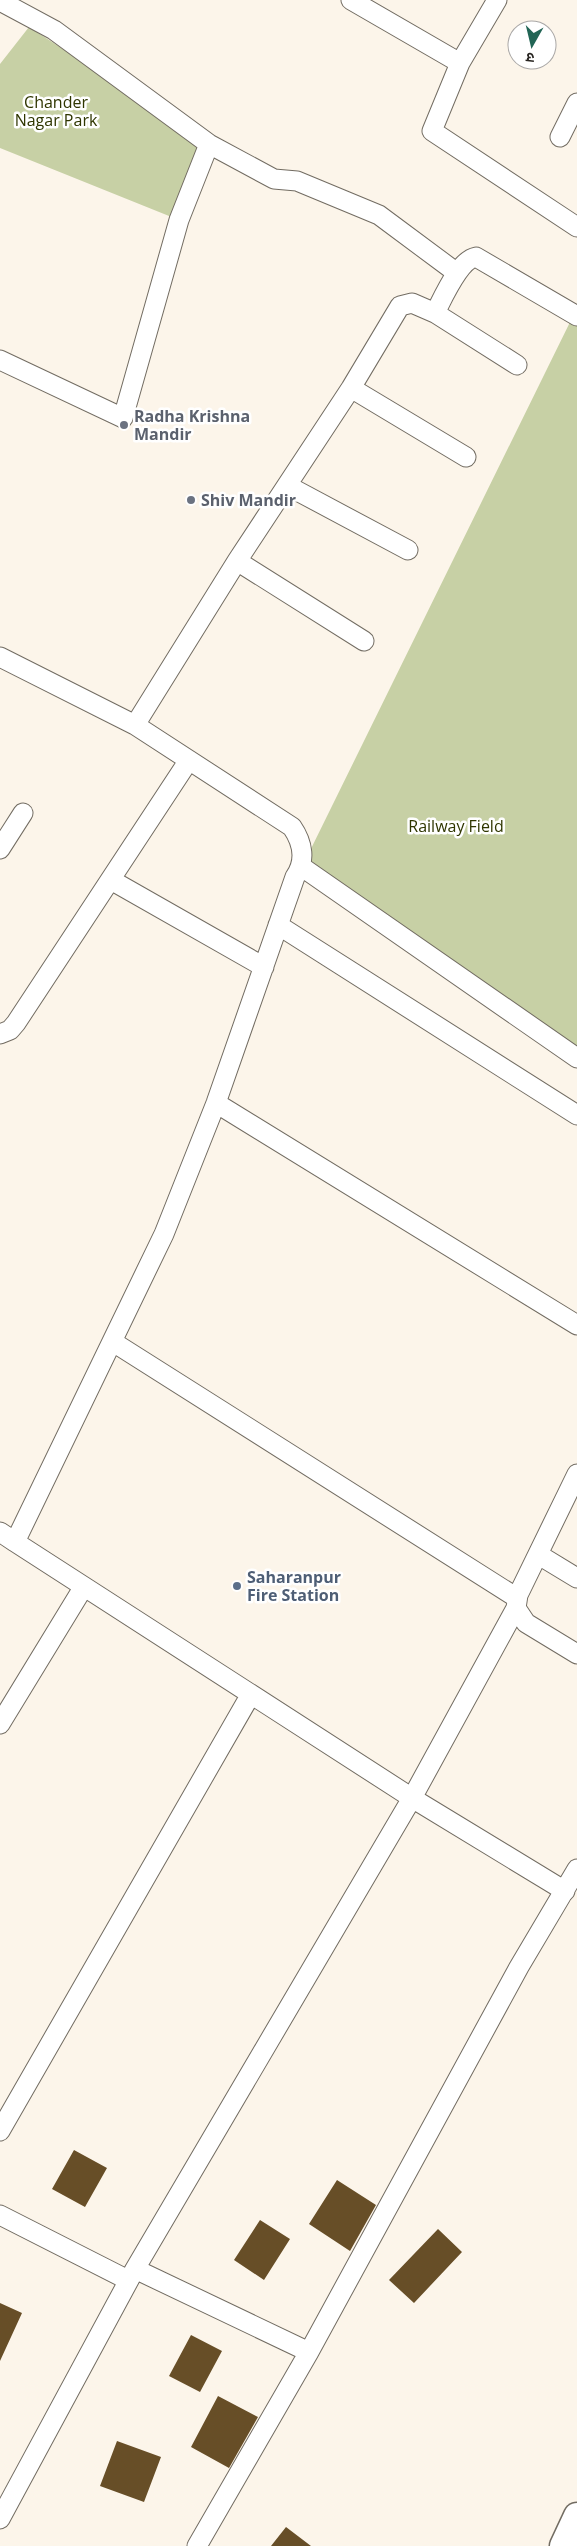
<svg xmlns="http://www.w3.org/2000/svg" width="577" height="2546" font-family="'Open Sans','Noto Sans Devanagari',sans-serif">
<style>
.green{fill:#c7d0a5}
.building{fill:#674e27}
.lines{fill:none;stroke-linecap:round;stroke-linejoin:round}
.street-casing{stroke:#726c62;stroke-width:21}
.secondary-casing{stroke:#726c62;stroke-width:29}
.street{stroke:#fff;stroke-width:19}
.secondary{stroke:#fff;stroke-width:26}
.worship-dot{fill:#6b7280;stroke:#fff;stroke-width:2}
.service-dot{fill:#5c6f8a;stroke:#fff;stroke-width:2}
.labels{text-anchor:middle;dominant-baseline:central;stroke-width:5;stroke-linejoin:round;paint-order:stroke}
.park-label{font-size:16px;fill:#2f3600;stroke:#fff}
.worship-label{font-size:16px;font-weight:bold;fill:#5b616d;stroke:#fff;text-anchor:start}
.service-label{font-size:16px;font-weight:bold;fill:#4e5e75;stroke:#fff;text-anchor:start}
</style>
<rect width="100%" height="100%" fill="#fcf5ea"/>
<path class="green" d="M29,27L209,144L179,220L0,148V64Z
M574,314L577,316V1058L302,867Z"/>
<path class="building" d="M74,2150L107,2168L85,2207L52,2189Z
M337,2180L376,2205L350,2251L309,2224Z
M260,2220L290,2239L264,2280L234,2260Z
M438,2229L462,2252L414,2303L389,2280Z
M0,2303L22,2313L0,2361Z
M191,2335L222,2351L200,2392L169,2376Z
M218,2396L258,2417L229,2468L191,2447Z
M117,2441L161,2457L144,2502L100,2486Z
M286,2527L311,2546H271Z"/>
<g class="lines">
<defs>
<path id="street" d="M351,0L460,63
M497,0L460,63L432,131L577,227
M0,1L54,30L209,144L274,179L297,181L379,215L457,273
M560,137L577,103
M435,313C443,298 459,260 476,257L577,316
M0,360L123,418L179,220L209,144
M351,388L466,457
M288,486L408,550
M237,561L364,641
M0,657L135,725
M0,849L23,813
M302,867L577,1058
M111,880L264,967
M278,925L577,1115
M0,1034L10,1030L16,1023L189,760
M216,1103L577,1325
M113,1342L517,1598
M577,1474L518,1595L516,1608L526,1623L577,1654
M0,1532L15,1542
M539,1555L577,1578
M516,1608L412,1798L15,1542L164,1234L216,1103L295,877C306,861 303,843 292,827L135,725L237,561L351,388L400,306L412,303L435,313L517,365
M0,1724L83,1588
M0,2131L251,1694
M0,2215L128,2280
M135,2269L309,2352
M0,2519L135,2269L412,1798L565,1891
M197,2546L309,2352L519,1967L577,1869"/>
<path id="secondary" d="M563,2546L577,2516"/>
</defs>
<use href="#street" class="street-casing"/>
<use href="#secondary" class="secondary-casing"/>
<use href="#street" class="street"/>
<use href="#secondary" class="secondary"/>
</g>
<g class="worship-dot">
<circle cx="124" cy="425" r="5"/>
<circle cx="191" cy="500" r="5"/>
</g>
<circle class="service-dot" cx="237" cy="1586" r="5"/>
<g class="labels">
<g class="park-label">
<text x="56" y="102">Chander<tspan x="56" dy="18">Nagar Park</tspan></text>
<text x="456" y="826">Railway Field</text>
</g>
<g class="worship-label">
<text x="134" y="416">Radha Krishna<tspan x="134" dy="18">Mandir</tspan></text>
<text x="201" y="500">Shiv Mandir</text>
</g>
<g class="service-label">
<text x="247" y="1577">Saharanpur<tspan x="247" dy="18">Fire Station</tspan></text>
</g>
</g>
<g transform="translate(532 45) rotate(188)"><circle r="24" fill="#ffffff" stroke="#a9a7a6"/>
<path d="M0-4L9 19L0 12L-9 19Z" fill="#226555"/>
<text y="-8" font-size="14" font-weight="bold" text-anchor="middle" fill="#272420">उ</text>
</g>
</svg>
